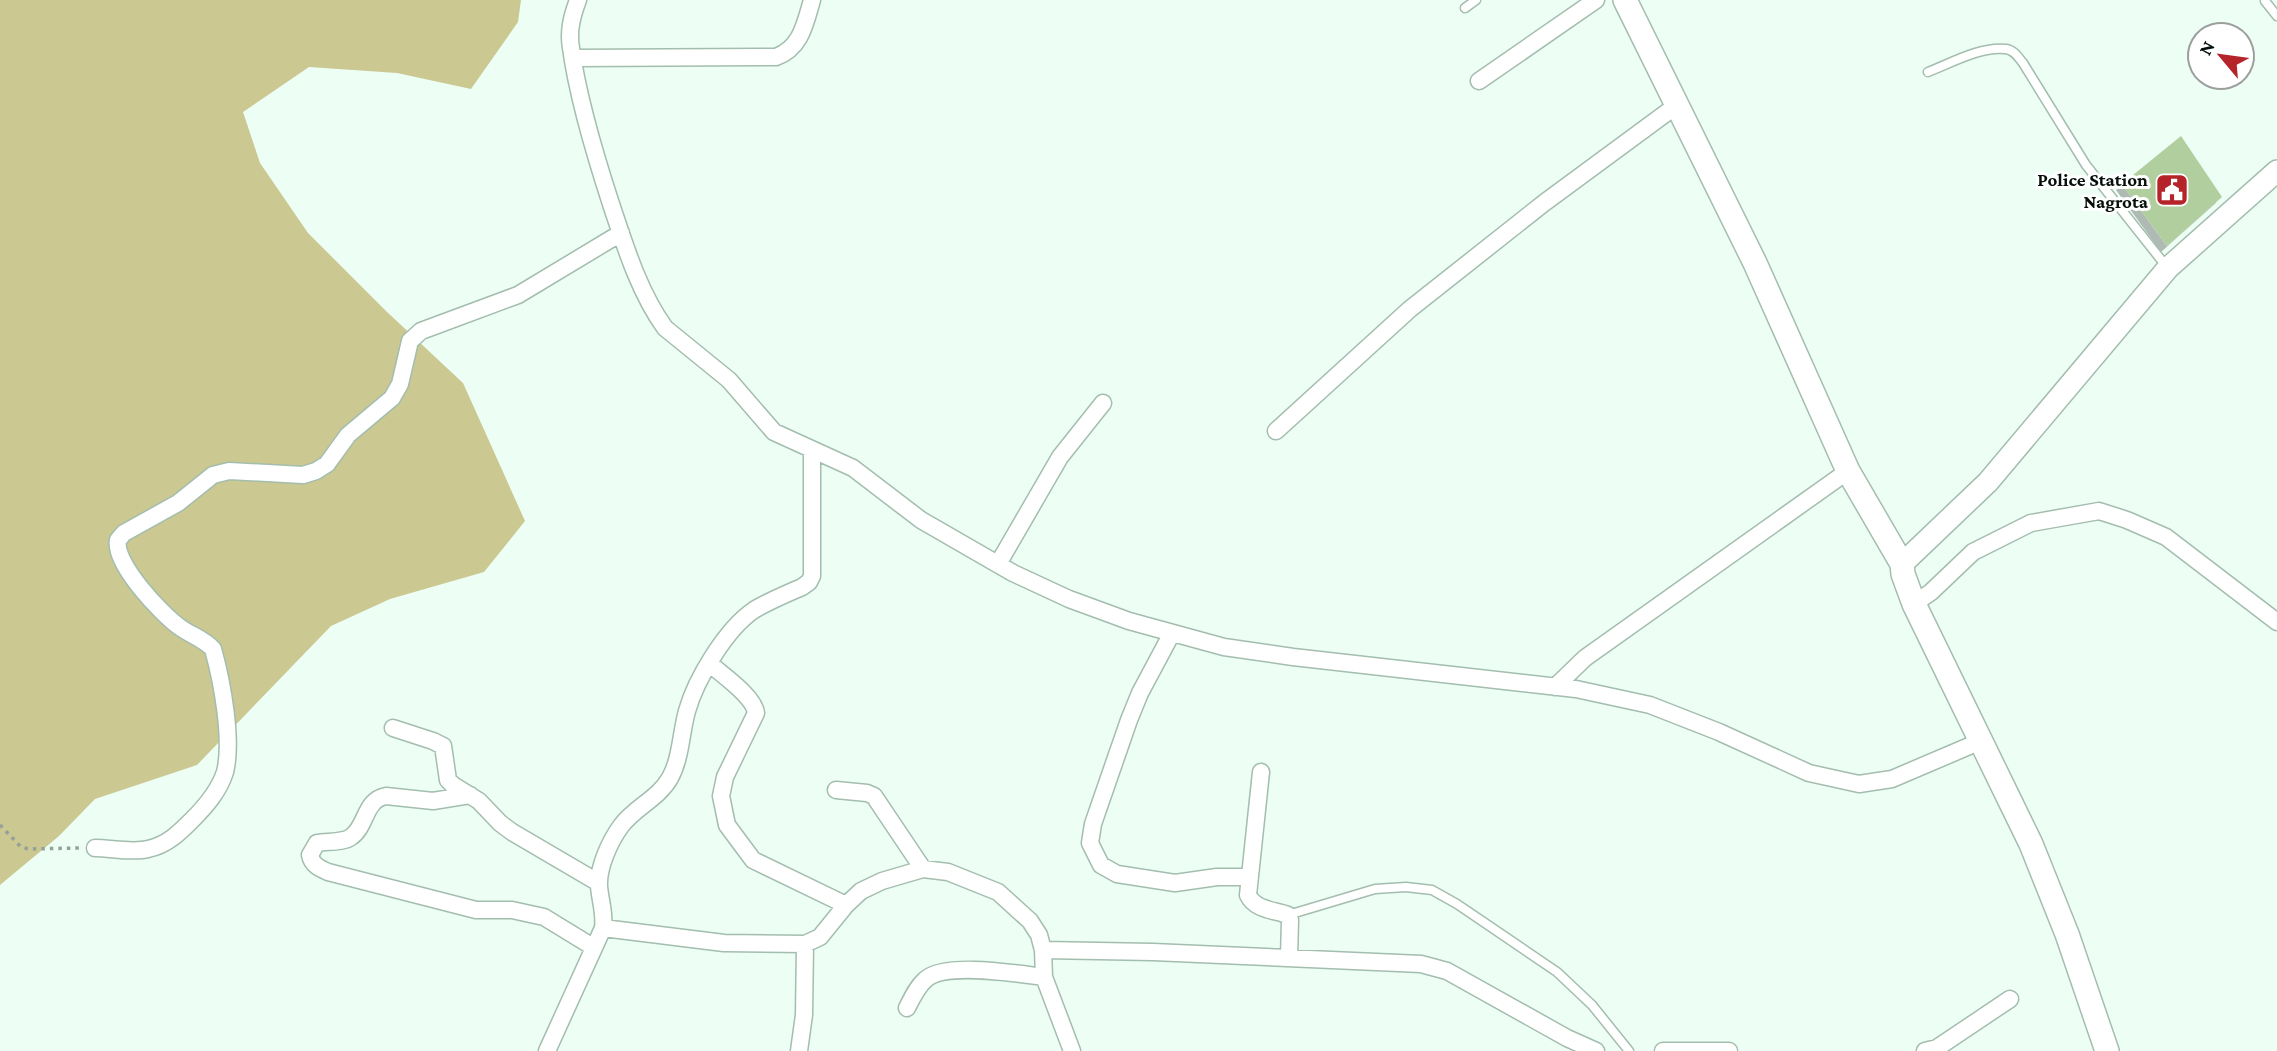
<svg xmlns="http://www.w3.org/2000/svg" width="2277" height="1051" font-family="'Crimson Pro',serif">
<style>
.forest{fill:#cbc892}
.building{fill:#b1ce9e;filter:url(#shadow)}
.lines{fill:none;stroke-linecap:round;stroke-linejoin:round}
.service-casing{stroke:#a3bdae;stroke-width:11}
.minor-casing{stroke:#a3bdae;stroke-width:19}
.tertiary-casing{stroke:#a3bdae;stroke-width:24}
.secondary-casing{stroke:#a3bdae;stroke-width:26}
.path{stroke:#94a199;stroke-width:3.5;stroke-dasharray:3.5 5;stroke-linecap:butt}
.service{stroke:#fff;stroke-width:8}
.minor{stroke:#fff;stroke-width:16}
.tertiary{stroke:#fff;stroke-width:21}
.secondary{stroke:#fff;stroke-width:23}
.labels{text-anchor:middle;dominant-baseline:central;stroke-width:6;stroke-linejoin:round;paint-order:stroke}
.poi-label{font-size:19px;font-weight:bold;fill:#060f0a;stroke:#fff;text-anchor:end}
</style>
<defs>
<filter id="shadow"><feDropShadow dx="-6" dy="6" stdDeviation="0" flood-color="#0004"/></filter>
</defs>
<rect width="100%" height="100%" fill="#edfef4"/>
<path class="forest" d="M0,0H521L518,22L471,89L397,73L309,67L243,112L260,163L308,233L386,311L463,383L525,521L484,572L390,599L331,626L197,765L95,799L59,836L0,885Z"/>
<path class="building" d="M2181,136L2222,197L2167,246L2122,184Z"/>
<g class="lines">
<defs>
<path id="service" d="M2265,1L2277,16
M1465,8L1476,0
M1928,72C1951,63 1981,46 2006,49C2014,50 2018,57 2023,63L2086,165L2166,266
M1288,915L1375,889L1406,887L1432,890L1457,904L1557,972L1592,1005L1629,1051"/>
<path id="minor" d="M578,0C572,16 568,31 571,48C578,99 595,155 611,204C625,246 639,292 665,328L729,380L774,432L853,468L921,520L1013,573L1069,599L1129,621L1224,647L1293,657L1576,689L1650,705L1719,732L1809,773L1859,784L1892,779L1981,741
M573,58L776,57C801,48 805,24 812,0
M1479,81L1596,0
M1276,431L1410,309L1544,203L1677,105
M998,564L1060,457L1103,403
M1914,604L1931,592L1973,552L2031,523L2099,511L2127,520L2166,537L2277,622
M1172,633L1140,693L1129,720L1093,824L1090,843L1101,865L1117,874L1175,883L1217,877H1248
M709,663C722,675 754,696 756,713L725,777L721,796L727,825L753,860L846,905
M1555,687L1585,658L1848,471
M393,728L433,741L443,746L448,780L453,785L479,801L500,823L512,832L599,883
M1261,772L1248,895C1255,910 1274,910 1288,915L1290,920L1289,958
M836,790L867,793L874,796L923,869
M470,795L433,801L386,796C364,800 367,826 351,837C343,843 327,841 317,843L310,855C312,865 319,868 328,872L476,910H512L544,917L593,947
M95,848C111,848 132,853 148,849C167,845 179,833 192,820C206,806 219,791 225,772C233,740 222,681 213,649C204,639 191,635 181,628C162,615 113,563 118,540L124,533L178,503L213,475L229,471L303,475L316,471L327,464L348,435L392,398L400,384L410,341L421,331L518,295L621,233
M603,928L724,943L805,944L820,937L846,905L861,891L882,881L923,869L948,872L998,892L1030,921L1039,935L1043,950L1044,977L1072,1051
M1043,950L1153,952L1421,964L1447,971L1567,1038L1596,1051
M907,1008C912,998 917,987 925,980C944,961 1019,974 1044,977
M547,1051L603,928C605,913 600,900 599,886C598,867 610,841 621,826C635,807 658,799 670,778C681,758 681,732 687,711C696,679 726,629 754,610C769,601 786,594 802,587L809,582L812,576V450
M799,1051L804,1015L805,944
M1663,1051H1729
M1925,1051L1937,1048L2010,999"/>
<path id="tertiary" d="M1902,564L1988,482L2168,268L2277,171"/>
<path id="secondary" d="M1625,0L1755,263L1848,471L1902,564L1903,574L1914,604L2031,844L2067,934L2107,1051"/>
</defs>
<use href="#service" class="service-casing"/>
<use href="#minor" class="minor-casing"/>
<use href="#tertiary" class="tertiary-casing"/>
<use href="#secondary" class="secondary-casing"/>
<path class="path" d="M0,825L21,847L29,849L79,848"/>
<use href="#service" class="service"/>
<use href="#minor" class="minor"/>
<use href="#tertiary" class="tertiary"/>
<use href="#secondary" class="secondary"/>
</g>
<defs>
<symbol id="civic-square" viewBox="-11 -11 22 22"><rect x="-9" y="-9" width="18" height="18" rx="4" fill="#b42428" stroke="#fff"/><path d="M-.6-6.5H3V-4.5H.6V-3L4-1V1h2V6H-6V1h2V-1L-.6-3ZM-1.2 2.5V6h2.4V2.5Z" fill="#fff"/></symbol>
</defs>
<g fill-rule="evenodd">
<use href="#civic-square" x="2153" y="171" width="38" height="38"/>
</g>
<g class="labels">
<g class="poi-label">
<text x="2148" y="179">Police Station<tspan x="2148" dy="22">Nagrota</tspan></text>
</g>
</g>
<g transform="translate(2221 56) rotate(299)"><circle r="33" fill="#ffffff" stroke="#9b9f9d" stroke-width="2"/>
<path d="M0-5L12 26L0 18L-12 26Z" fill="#b42428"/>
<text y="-10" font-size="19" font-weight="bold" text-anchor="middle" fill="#060f0a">N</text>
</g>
</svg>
